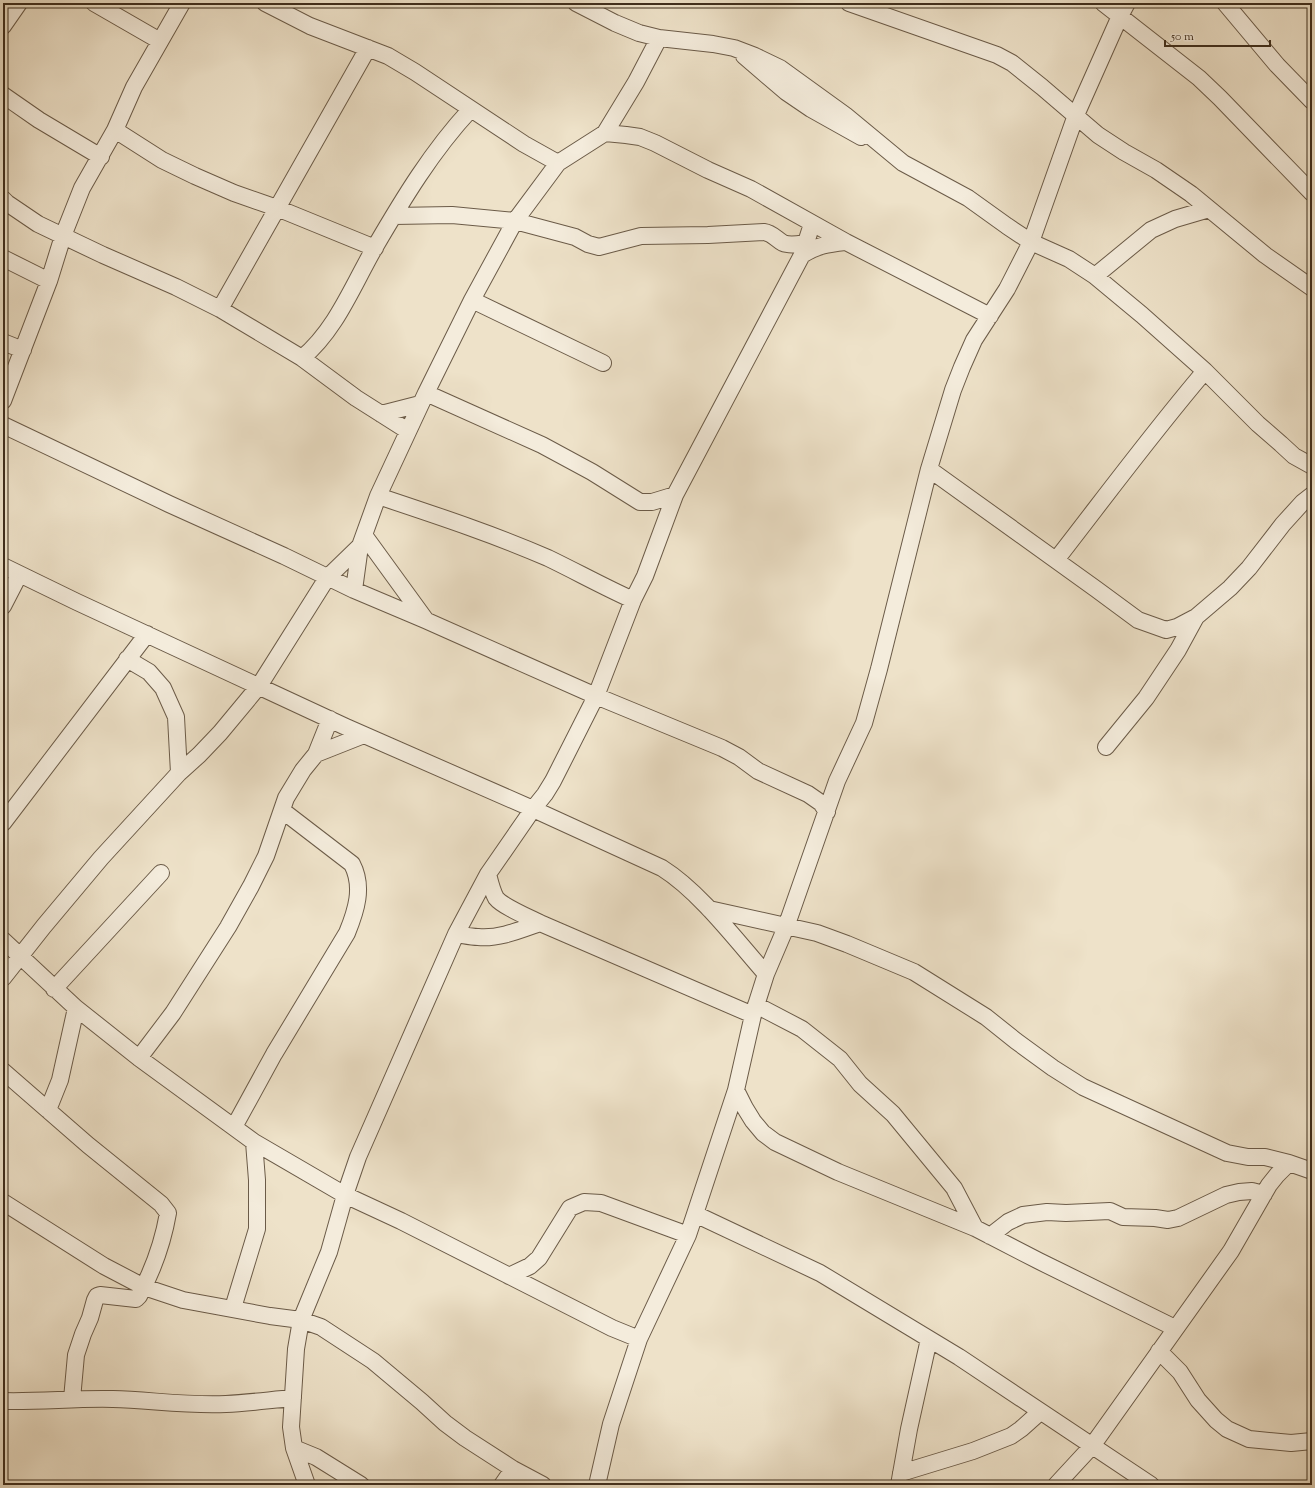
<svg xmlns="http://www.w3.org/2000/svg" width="1315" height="1488" font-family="'Sorts Mill Goudy',serif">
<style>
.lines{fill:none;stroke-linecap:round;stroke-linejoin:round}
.minor-casing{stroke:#6b5b48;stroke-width:18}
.minor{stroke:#f4ecdc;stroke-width:16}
</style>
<rect width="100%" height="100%" fill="#eee2c9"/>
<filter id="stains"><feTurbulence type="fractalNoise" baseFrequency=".005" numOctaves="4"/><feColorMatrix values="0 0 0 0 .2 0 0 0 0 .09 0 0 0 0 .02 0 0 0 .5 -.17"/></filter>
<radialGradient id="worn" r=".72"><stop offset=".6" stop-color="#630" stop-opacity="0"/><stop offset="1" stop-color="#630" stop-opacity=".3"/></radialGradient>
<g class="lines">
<defs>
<path id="minor" d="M94,3L160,41
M265,3L310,26L388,56L415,72L524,144L558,163
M576,3L615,23L639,33L659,38L713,44L734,48L755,56L780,68L845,115L903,163L968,198L1007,226L1031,242L1069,259L1095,276L1142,315L1205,371L1258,424L1281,444L1294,456L1312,466
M849,3L997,55L1012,63L1042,87L1098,135L1124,152L1156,170L1191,194L1265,255L1312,288
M1103,3L1199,78L1220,98L1312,193
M1225,3L1277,65L1312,101
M3,26L19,3
M744,56L786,92L811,109L861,137
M3,95L39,120L101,157
M115,130L162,160L195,176L234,193L277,208L375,248
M605,133L626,135L640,137L655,143L708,170L751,189L846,242L990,316
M3,199L7,203L38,224L103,255L176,287L220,309L302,358L356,398L408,431
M394,216L452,215L515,221L575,237L588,244L599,247L641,236L708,235L764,232C772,233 776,239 783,243C790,246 799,244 806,243
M802,255C818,245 828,244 846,242
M3,258L49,281
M1095,276L1151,230L1175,219L1209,209
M472,300L603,363
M220,309L368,48
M3,342L23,350
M302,358C336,330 353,285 375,247C403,199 432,151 470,110
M426,393L542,445L592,472L640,502H652L675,495
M3,401L49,281L63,236L82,188L115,130L134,87L182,3
M381,414L420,404
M3,425L169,504L284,556L354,590L425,620L596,696L722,748L739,757L758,771L808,794L821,803L827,812
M929,469L1096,589L1138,620L1166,630L1177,627L1196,617L1230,588L1249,568L1283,524L1303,502L1312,495
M378,496C435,515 493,534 548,558C577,572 604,587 633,600
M364,535L425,619
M1056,560C1105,497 1153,432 1205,371
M3,566L77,602L346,727L533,809L662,868C700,892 736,940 766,974
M354,590L360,546L378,496L426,393L472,300L515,221L558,163L605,133L636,82L659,38
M3,606L19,575
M127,659L149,672L163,688L176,717L179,773
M1106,747L1146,698L1178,650L1196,617
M316,754L364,735
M3,823L147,634
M488,874C490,882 492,891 496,898C502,906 530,918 540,923L753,1015
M709,909L817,933L847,944L914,972L986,1017L1016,1041L1053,1068L1083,1087L1227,1153L1248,1157H1265L1289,1163L1312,1171
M456,934C463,935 471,937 478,937C499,939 520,930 540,923
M3,940L76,1008L139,1058L254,1142L345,1195L401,1221L612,1328L639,1339
M3,978L44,926L101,858L179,773L199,755L220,733L259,686L327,578L360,546
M54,989L161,873
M756,1005L802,1029L840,1059L860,1084L893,1114L954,1188L975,1228
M139,1058L173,1013L228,927L251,886L266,856L286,798L303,770L316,754L330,719
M3,1071L88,1145L161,1204L168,1213C163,1242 153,1270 139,1296L136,1299L100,1295L97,1296L95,1300L90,1318L83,1334L76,1355L72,1399
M736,1090L745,1108L753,1121L763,1133L775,1142L838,1172L975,1228L1039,1261L1175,1328
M48,1110L60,1080L76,1008
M234,1127L274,1054L347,933C356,911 364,887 352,864L283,811
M3,1202L104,1266L144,1287L183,1300L270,1316L301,1320L321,1327L373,1361L422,1402L445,1423L465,1438L513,1469L543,1485
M695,1214L820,1273L959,1357L1151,1485
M990,1236L1008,1222L1023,1215L1047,1212L1066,1213L1110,1211L1123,1217L1155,1218L1168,1220L1178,1218L1226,1195L1239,1192L1252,1191L1264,1194
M509,1276L530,1266L539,1258L570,1208L584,1202L601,1203L688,1235
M233,1308L257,1229V1180L254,1142
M1159,1351L1180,1372L1198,1400L1216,1420L1227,1429L1249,1439L1291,1443L1312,1441
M3,1401C40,1402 76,1398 113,1399C150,1400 188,1406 226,1404C248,1403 270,1400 293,1398
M294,1448L316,1457L361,1485
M901,1473L973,1451L1011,1436L1021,1429L1040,1412
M307,1485L294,1448L291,1427L296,1349L301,1320L329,1252L345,1195L358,1157L456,934L488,874L533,809L545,794L553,781L596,696L633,600L645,576L675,495L802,255L812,224
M502,1485L513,1469
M597,1485L611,1424L639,1339L688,1235L695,1214L736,1090L753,1015L766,974L786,927L837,781L864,723L879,669L929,469L953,390L962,367L974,340L1007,289L1031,242L1076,115L1120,16L1127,3
M899,1485L909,1429L929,1339
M1056,1485L1092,1446L1231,1251L1269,1185L1277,1175L1289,1163"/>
</defs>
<use href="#minor" class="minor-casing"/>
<use href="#minor" class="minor"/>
</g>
<rect width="1315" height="1488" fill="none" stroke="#eee2c9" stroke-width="16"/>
<rect x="4" y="4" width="1307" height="1480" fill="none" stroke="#3f2e1d" stroke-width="2"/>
<rect x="8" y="8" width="1299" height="1472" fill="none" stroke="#3f2e1d"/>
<path d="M1165 40v6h105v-6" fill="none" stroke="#3f2e1d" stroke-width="2"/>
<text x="1171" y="40" font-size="12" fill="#3f2e1d" stroke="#f4ecdc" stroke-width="3" paint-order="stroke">50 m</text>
<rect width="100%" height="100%" filter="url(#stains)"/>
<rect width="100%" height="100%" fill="url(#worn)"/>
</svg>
